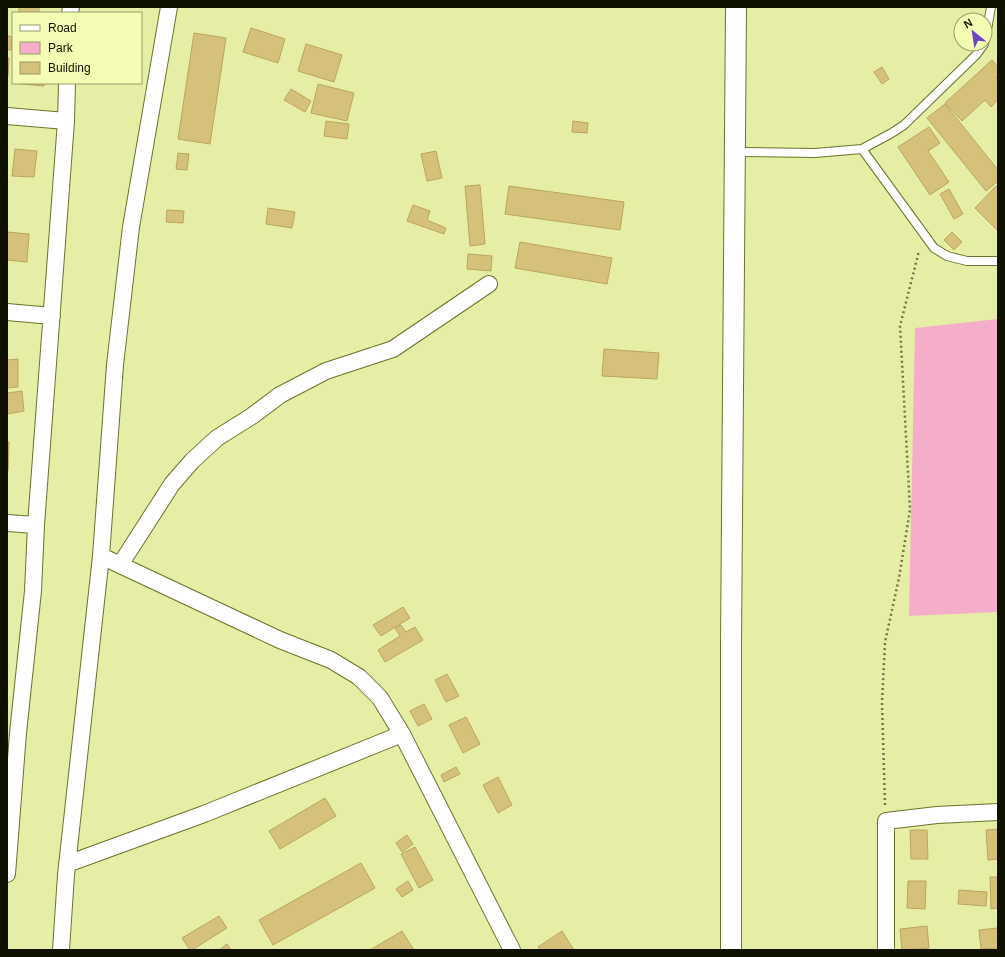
<svg xmlns="http://www.w3.org/2000/svg" width="1005" height="957" font-family="Helvetica,sans-serif">
<style>
.green{fill:#f4aeca}
.building{fill:#d6c17a;stroke:#baa55e}
.lines{fill:none;stroke-linecap:round;stroke-linejoin:round}
.service-casing{stroke:#6c722b;stroke-width:10}
.minor-casing{stroke:#6c722b;stroke-width:18}
.tertiary-casing{stroke:#6c722b;stroke-width:22}
.path{stroke:#70754a;stroke-width:2.5;stroke-dasharray:2 3;stroke-linecap:butt}
.service{stroke:#fff;stroke-width:8}
.minor{stroke:#fff;stroke-width:16}
.tertiary{stroke:#fff;stroke-width:20}
</style>
<rect width="100%" height="100%" fill="#e6eea5"/>
<path class="green" d="M998,319V612L909,616L915,328Z"/>
<path class="building" d="M19,7H39V13H19Z
M251,28L285,39L278,63L243,52Z
M7,32L8,36L12,37L11,50H7Z
M194,33L226,38L210,144L178,139Z
M306,44L342,55L334,82L298,71Z
M7,58H9L8,76H7Z
M992,60L998,67V75L996,77L998,80V100L991,107L985,100L962,121L945,103Z
M882,67L889,79L882,84L874,72Z
M21,83H44V86L21,84Z
M318,84L354,93L347,121L311,113Z
M291,89L311,101L305,112L284,100Z
M945,104L998,170V181L986,191L927,118Z
M326,121L349,124L347,139L324,136Z
M573,121L588,123L587,133L572,132Z
M929,127L940,143L928,151L949,182L930,195L898,147Z
M15,149L37,151L34,177L12,176Z
M436,151L442,178L427,181L421,154Z
M178,153L189,154L187,170L176,169Z
M480,185L485,244L470,246L465,186Z
M509,186L624,202L620,230L505,214Z
M996,186L998,189V231L975,208Z
M949,189L963,214L954,219L940,194Z
M413,205L430,211L427,220L446,228L444,234L407,221Z
M268,208L295,212L292,228L266,224Z
M167,210L184,211L183,223L166,222Z
M7,232L29,234L27,262L7,260Z
M952,232L962,242L954,250L944,240Z
M520,242L612,258L607,284L515,268Z
M468,254L492,256L491,271L467,269Z
M604,349L659,353L657,379L602,376Z
M18,359V387L7,388V360Z
M22,391L24,411L7,414V393Z
M7,442H9L8,471H7Z
M403,607L410,618L381,636L373,625Z
M401,625L406,632L415,627L423,640L385,662L378,650L400,636L395,628Z
M447,674L459,696L446,702L435,680Z
M424,704L432,719L418,726L410,711Z
M466,717L480,744L463,753L449,725Z
M456,767L460,774L444,782L441,775Z
M498,777L512,805L498,813L483,785Z
M325,798L336,816L280,849L269,831Z
M998,829V859L988,860L986,830Z
M910,830H927L928,859H911Z
M407,835L413,844L402,852L396,843Z
M415,847L433,880L419,888L401,854Z
M361,863L375,888L273,945L259,920Z
M990,877H998V908L991,909Z
M408,881L413,890L402,897L396,889Z
M908,881H926L925,909L907,908Z
M959,890L987,892L986,906L958,904Z
M219,916L227,928L192,950H190L182,938Z
M927,926L929,948L902,950L900,929Z
M998,928V948L981,949L979,930Z
M402,931L414,950H370Z
M562,931L574,950H540L538,947Z
M227,944L231,950H219Z"/>
<g class="lines">
<defs>
<path id="service" d="M985,41L991,7
M862,149L934,248L947,256L967,261H998
M736,152L815,153L862,149L890,134L904,125L976,55L984,44"/>
<path id="minor" d="M70,13L71,7
M7,116L66,121
M7,312L52,316
M7,523L36,525
M101,556L280,640L331,660L359,677L380,698L402,734L512,950
M120,565L172,484L192,461L217,438L252,416L280,395L326,371L393,349L489,284
M67,864L204,814L402,734
M7,874L18,733L33,591L36,525L66,121L67,83
M61,950L66,875L101,556L115,365L131,227L169,7
M886,950V821L937,815L998,812"/>
<path id="tertiary" d="M731,950V645L736,7"/>
</defs>
<use href="#service" class="service-casing"/>
<use href="#minor" class="minor-casing"/>
<use href="#tertiary" class="tertiary-casing"/>
<path class="path" d="M885,805L882,703L885,642L899,578L910,510L900,326L919,251"/>
<use href="#service" class="service"/>
<use href="#minor" class="minor"/>
<use href="#tertiary" class="tertiary"/>
</g>
<rect width="1005" height="957" fill="none" stroke="#101200" stroke-width="16"/>
<rect x="12" y="12" width="130" height="72" fill="#f3fcb2" stroke="#989e6b"/>
<rect x="20" y="25" width="20" height="6" fill="#ffffff" stroke="#989e6b"/>
<text x="48" y="32" font-size="12" fill="#101200">Road</text>
<rect x="20" y="42" width="20" height="12" fill="#f4aeca" stroke="#989e6b"/>
<text x="48" y="52" font-size="12" fill="#101200">Park</text>
<rect x="20" y="62" width="20" height="12" fill="#d6c17a" stroke="#989e6b"/>
<text x="48" y="72" font-size="12" fill="#101200">Building</text>
<g transform="translate(973 32) rotate(330)"><circle r="19" fill="#f3fcb2" stroke="#989e6b"/>
<path d="M0-3L7 15L0 10L-7 15Z" fill="#6d47bf"/>
<text y="-6" font-size="11" font-weight="bold" text-anchor="middle" fill="#101200">N</text>
</g>
</svg>
